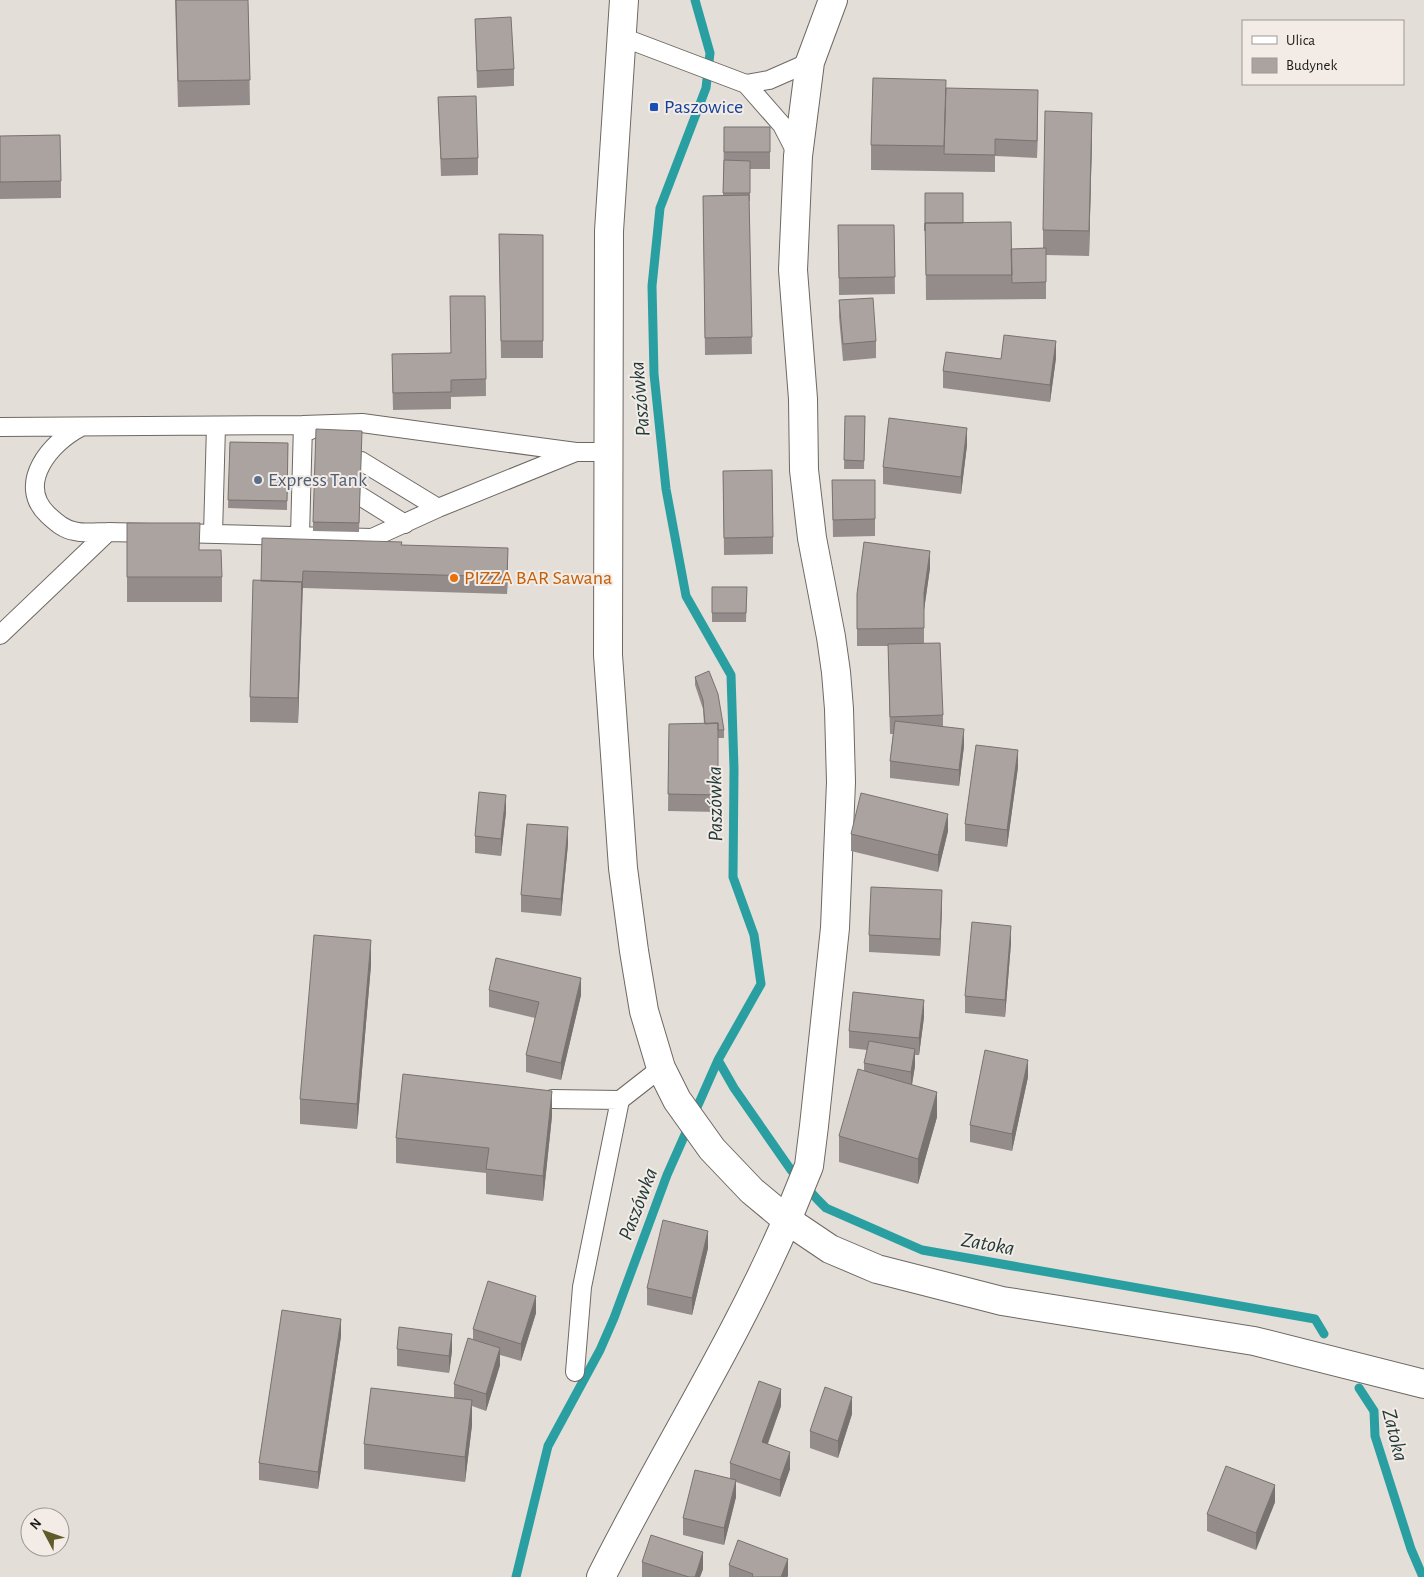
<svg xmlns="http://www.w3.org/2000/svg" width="1424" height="1577" font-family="'Alegreya Sans',sans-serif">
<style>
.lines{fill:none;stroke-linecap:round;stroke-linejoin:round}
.stream{stroke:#2a9fa2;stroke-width:9}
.lane-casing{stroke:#6e6863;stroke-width:20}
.street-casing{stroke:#6e6863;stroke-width:30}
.secondary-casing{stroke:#6e6863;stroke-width:30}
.lane{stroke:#fff;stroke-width:18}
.street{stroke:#fff;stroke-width:28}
.secondary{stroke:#fff;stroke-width:28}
.wall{fill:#938c8a}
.shaded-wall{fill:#787270}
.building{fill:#aba3a0;stroke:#787270}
.transit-dot{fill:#1a4fb4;stroke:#f2ebe6;stroke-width:2}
.service-dot{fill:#5c6f8a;stroke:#f2ebe6;stroke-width:2}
.food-dot{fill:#e8710a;stroke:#f2ebe6;stroke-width:2}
.labels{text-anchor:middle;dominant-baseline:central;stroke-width:4;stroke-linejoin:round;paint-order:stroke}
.transit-label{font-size:20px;fill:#164399;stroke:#f2ebe6;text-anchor:start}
.service-label{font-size:20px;fill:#4e5e75;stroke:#f2ebe6;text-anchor:start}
.food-label{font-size:20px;fill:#c56008;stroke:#f2ebe6;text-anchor:start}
.water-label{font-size:21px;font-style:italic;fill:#203a3a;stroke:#f2ebe6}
</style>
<rect width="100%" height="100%" fill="#e4ded8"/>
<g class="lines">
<path class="stream" d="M718,1060L734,1088L791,1170L818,1200L826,1208L922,1250L1315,1319L1324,1334
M1359,1388L1374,1411L1375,1436L1411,1549L1423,1577
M516,1577L548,1446L600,1350L614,1318L667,1175L718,1060L761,984L754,935L733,877L734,769L731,675L686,596L666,489L654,374L652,286L660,208L706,88L710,53L695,0"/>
<defs>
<path id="lane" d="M622,37L746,84L769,80L810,62
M746,84L782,125L798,156
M0,427L303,425L311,430
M81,427C51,442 15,484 48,515C56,522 63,529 74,531C84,534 97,532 108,532
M361,461L438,508L576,452H609
M360,496L405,524
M177,533L372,538L438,508
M213,534L216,426
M300,535L303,425L362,423L576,452
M0,635L108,532L151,533
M552,1099L620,1100
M575,1372L582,1287L620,1100L661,1068"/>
<path id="street" d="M787,1220L809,1166L814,1126L835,928L841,782L839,709L836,672L831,637L812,538L804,470L803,399L793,270L798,156L810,62L833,0"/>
<path id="secondary" d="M624,0L609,231L608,655L623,868L634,951L644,1011L661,1068L677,1100L712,1149L752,1191L787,1220L830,1249L877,1269L1002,1301L1254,1341L1424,1384
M601,1577C661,1457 734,1343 787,1220"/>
</defs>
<use href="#lane" class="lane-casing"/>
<use href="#street" class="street-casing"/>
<use href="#secondary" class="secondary-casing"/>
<use href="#lane" class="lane"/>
<use href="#street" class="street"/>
<use href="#secondary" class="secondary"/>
</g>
<path class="wall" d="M175,0H248L250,105L178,107Z
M475,19L514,69V86L477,88Z
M946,88L1038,107L1037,158L995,156V172L871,170V145Z
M438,97L478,158V175L441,176Z
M724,127H770V169H750V201H749L752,354L705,355L703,196L723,195Z
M0,136L61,181V198L0,199Z
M1092,138L1089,256L1046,255V299L926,300L925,193L963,223L1011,249L1043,248V230Z
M838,225H894L895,294L839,295Z
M499,235H543V358H501Z
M485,296L486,396L451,397V409L393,410L392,371L450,353Z
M839,300L876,341V358L843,361L839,317Z
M1056,358L1050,402L943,388V371L1001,359Z
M845,416H865L864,469H844Z
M362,431L359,532L313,531V522Z
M230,442L288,443L287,510L228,508Z
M967,445L961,494L883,484V467Z
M723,471L773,537V554L724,555Z
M832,480H875V536L833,537Z
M127,523L200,550L222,577V602H127Z
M402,545L508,565L507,594L303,588L298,723L250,722V697L261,581Z
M930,568L924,610V643L943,715V726L964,746L959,786L890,778V761L893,734H890L888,646H857V594Z
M712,587H747L746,622H712Z
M695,677L724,730V738H718V812L668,811L669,724H704L703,709L695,685Z
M1018,767L1007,847L965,841V824Z
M506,812L501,856L475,853V836Z
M948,831L938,872L851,851V834Z
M568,844L561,916L521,912V895Z
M942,907L940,956L869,952V935Z
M1011,943L1005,1017L965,1013V996Z
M371,965L357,1129L300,1124V1099Z
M489,990L581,995L561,1080L526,1072V1055L535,1018L489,1007Z
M924,1017L919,1055H915V1066L912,1085L937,1117L918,1184L839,1162V1136L864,1071V1063L867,1050L849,1048V1031Z
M1028,1077L1012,1151L970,1142V1125Z
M552,1116L543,1201L486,1194V1173L396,1163V1138Z
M708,1248L692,1315L647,1305V1288Z
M536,1313L521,1361L500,1355V1365L486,1411L472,1406V1425L465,1482L364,1469V1444L454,1398V1384L473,1340V1329Z
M341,1336L318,1489L259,1480V1463Z
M397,1349L452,1351L449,1373L397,1366Z
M781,1406L768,1444L790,1469L780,1497L736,1482V1497L724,1545L683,1535V1518L730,1479V1463Z
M852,1414L838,1458L810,1448V1431Z
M1275,1502L1256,1550L1207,1531V1514Z
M642,1562L703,1569L700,1577H642Z
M729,1565L788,1576L787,1577H729Z"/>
<path class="shaded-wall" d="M1038,90V107L1037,158V141Z
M1092,113V138L1089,256V231Z
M1056,341V358L1050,402V385Z
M967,428V445L961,494V477Z
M508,548V565L507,594V577Z
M930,551V568L924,610V593Z
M303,571L302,607L298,723V698Z
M964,729V746L959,786V770Z
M1018,750V767L1007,847V830Z
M506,795V812L501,856V839Z
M948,814V831L938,872V855Z
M568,827V844L561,916V899Z
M942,890V907L940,956V939Z
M1011,926V943L1005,1017V1000Z
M371,940V965L357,1129V1104Z
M581,978V995L561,1080V1063Z
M924,1000V1017L919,1055V1038Z
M915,1049V1066L911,1089V1072Z
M1028,1060V1077L1012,1151V1134Z
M552,1091V1116L543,1201V1176Z
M937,1092V1117L918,1184V1159Z
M708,1231V1248L692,1315V1298Z
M536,1296V1313L521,1361V1344Z
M341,1319V1336L318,1489V1472Z
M452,1334V1351L449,1373V1356Z
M500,1348V1365L486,1411V1394Z
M781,1389V1406L762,1459V1442Z
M852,1397V1414L838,1458V1441Z
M472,1400V1425L465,1482V1457Z
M790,1452V1469L780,1497V1480Z
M736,1480V1497L724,1545V1528Z
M1275,1485V1502L1256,1550V1533Z
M703,1552V1569L700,1577H695Z
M788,1559V1576L787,1577H781Z"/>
<path class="building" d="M176,0H248L250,80L178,81Z
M511,17L514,69L477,71L475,19Z
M873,78L946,80L944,146L871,145Z
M946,88L1038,90L1037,141L995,139V155L944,154Z
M476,96L478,158L441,159L438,97Z
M1045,111L1092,113L1089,231L1043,230Z
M724,127H770V152H724Z
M60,135L61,181L0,182V136Z
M724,160L750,161V193H723Z
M925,193H963V223H925V231Z
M749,195L752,337L705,338L703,196Z
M1011,222L1012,275H926L925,223Z
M838,225H894L895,277L839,278Z
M499,234L543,235V341H501Z
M1046,248V282L1012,283L1011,249Z
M450,296H485L486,379L451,380V392L393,393L392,354L451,353Z
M873,298L876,341L843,344L839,300Z
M1004,335L1056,341L1050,385L943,371L946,352L1001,359Z
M845,416H865L864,461L844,460Z
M889,418L967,428L961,477L883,467Z
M316,429L362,431L359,523L313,522Z
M230,442L288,443L287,501L228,500Z
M772,470L773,537L724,538L723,471Z
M832,480H875V519L833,520Z
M127,523H200L199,550H221L222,577H127Z
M262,538L402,542L401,545L508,548L507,577L303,571L302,590V582L261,581Z
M864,542L930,551L924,593V628L857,629V594Z
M253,580L302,582L298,698L250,697Z
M712,587H747L746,613H712Z
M940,643L943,715L890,717L888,644Z
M709,671L718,694L724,730H718V723L705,724L703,700L695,677Z
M895,721L964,729L959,770L890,761Z
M718,723V795L668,794L669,724Z
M976,745L1018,750L1007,830L965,824Z
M479,792L506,795L501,839L475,836Z
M861,793L948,814L938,855L851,834Z
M527,824L568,827L561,899L521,895Z
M871,887L942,890L940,939L869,935Z
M972,922L1011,926L1005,1000L965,996Z
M314,935L371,940L357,1104L300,1099Z
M496,958L581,978L561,1063L526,1055L539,1002L489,990Z
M853,992L924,1000L919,1038L849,1031Z
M869,1041L915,1049L911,1072L864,1063Z
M985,1050L1028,1060L1012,1134L970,1125Z
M858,1069L937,1092L918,1159L839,1136Z
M403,1074L552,1091L543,1176L486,1169L489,1148L396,1138Z
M663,1220L708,1231L692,1298L647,1288Z
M488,1281L536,1296L521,1344L473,1329Z
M282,1310L341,1319L318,1472L259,1463Z
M399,1327L452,1334L449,1356L397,1349Z
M468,1338L500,1348L486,1394L454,1384Z
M759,1381L781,1389L762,1442L790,1452L780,1480L730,1463Z
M825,1387L852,1397L838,1441L810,1431Z
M371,1388L472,1400L465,1457L364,1444Z
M1226,1466L1275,1485L1256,1533L1207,1514Z
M695,1470L736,1480L724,1528L683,1518Z
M651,1535L703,1552L695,1577H689L642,1562Z
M738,1540L788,1559L781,1577H752L753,1574L729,1565Z"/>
<rect class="transit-dot" x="649" y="102" width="10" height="10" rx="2.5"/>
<circle class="service-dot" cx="258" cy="480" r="5"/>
<circle class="food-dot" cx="454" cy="578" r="5"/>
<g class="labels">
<g class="transit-label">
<text x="664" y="107">Paszowice</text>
</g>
<g class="service-label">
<text x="268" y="480">Express Tank</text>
</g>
<g class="food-label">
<text x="464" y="578">PIZZA BAR Sawana</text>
</g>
<g class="water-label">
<text transform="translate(640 399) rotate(-95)">Paszówka</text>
<text transform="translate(715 804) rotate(-91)">Paszówka</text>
<text transform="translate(638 1204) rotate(-69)">Paszówka</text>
<text transform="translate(988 1244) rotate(10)">Zatoka</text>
<text transform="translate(1395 1435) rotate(76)">Zatoka</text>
</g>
</g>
<rect x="1242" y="20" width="162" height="65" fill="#f2ebe6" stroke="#9d9894"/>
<rect x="1252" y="36" width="25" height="8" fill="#ffffff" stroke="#9d9894"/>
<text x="1286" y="45" font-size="15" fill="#1e1b19">Ulica</text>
<rect x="1252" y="58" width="25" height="15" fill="#aba3a0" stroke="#9d9894"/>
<text x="1286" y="70" font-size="15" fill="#1e1b19">Budynek</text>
<g transform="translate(45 1532) rotate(311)"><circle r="24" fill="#f2ebe6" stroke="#9d9894"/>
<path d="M0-4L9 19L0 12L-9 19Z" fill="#605b28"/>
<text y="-8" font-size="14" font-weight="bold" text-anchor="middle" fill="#1e1b19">N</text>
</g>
</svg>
